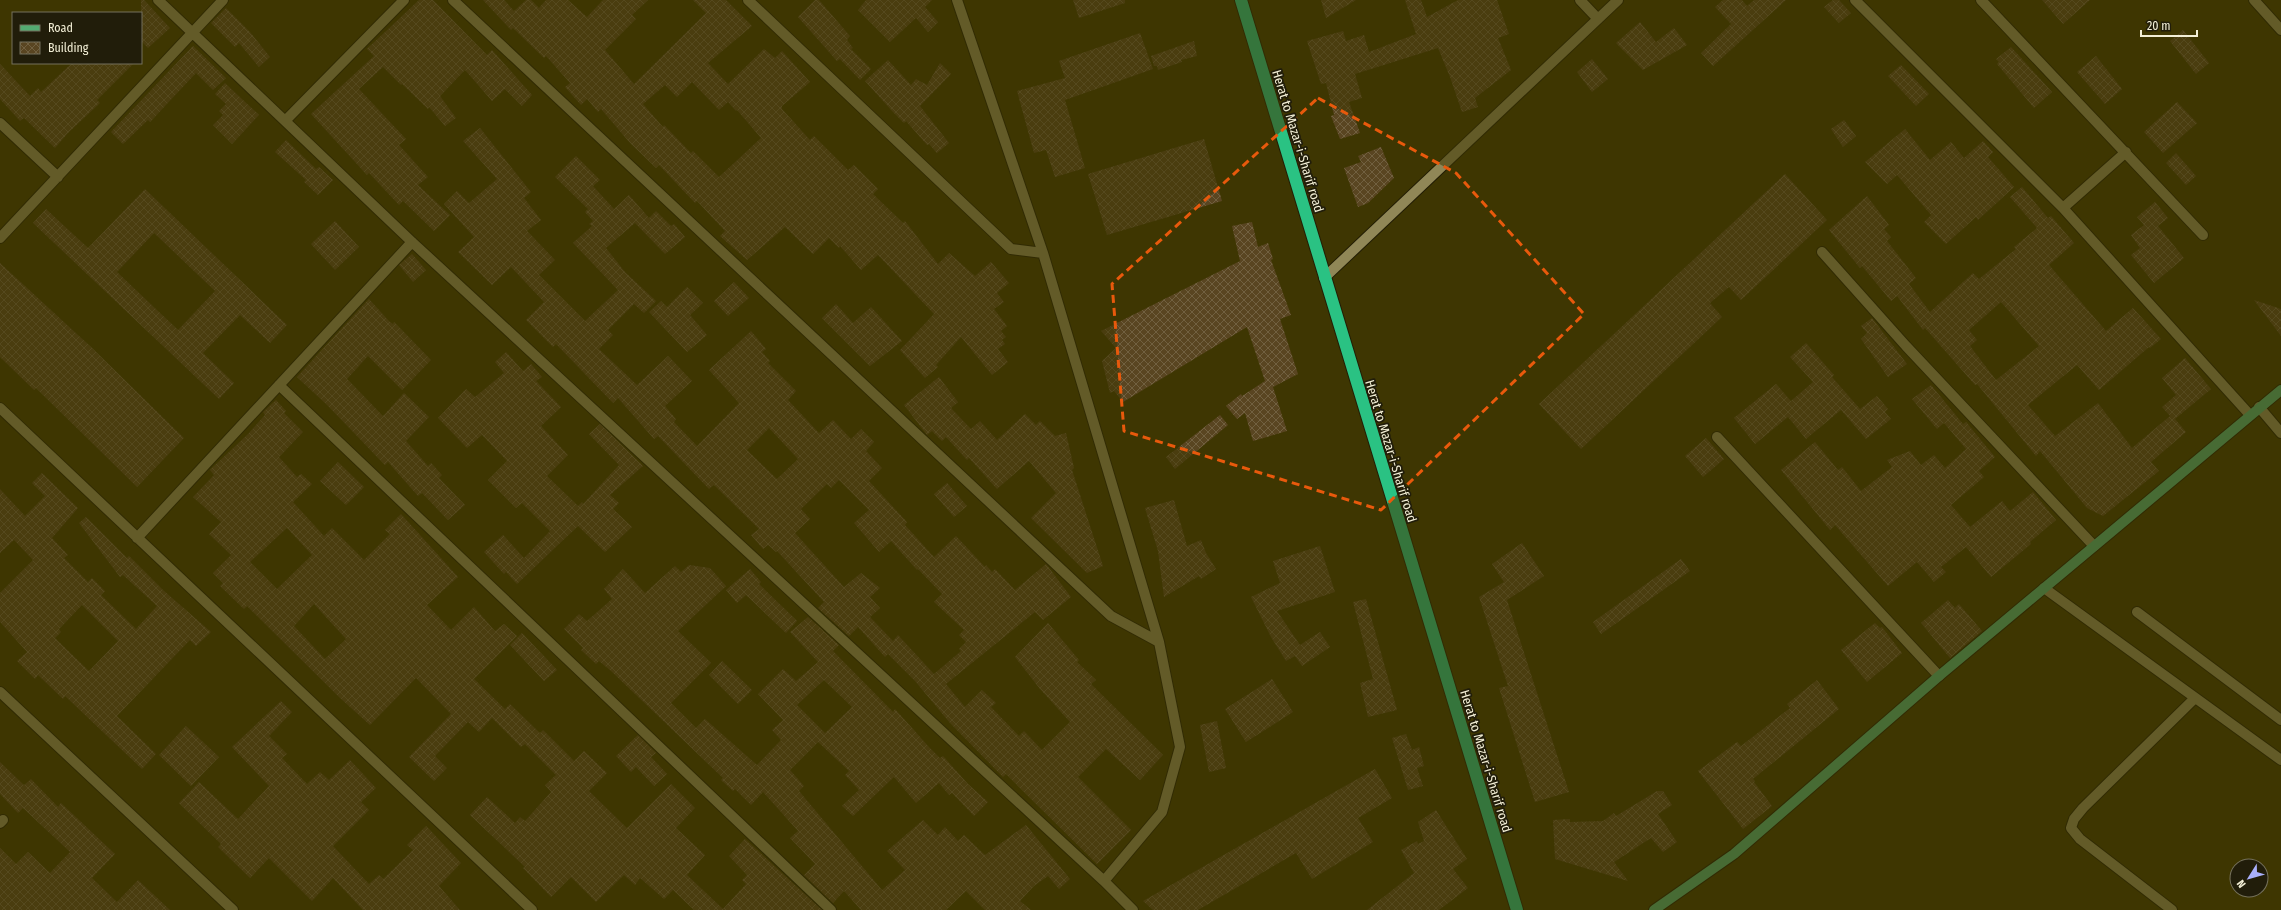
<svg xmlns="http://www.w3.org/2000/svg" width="2281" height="910" font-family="'Fira Sans Condensed',sans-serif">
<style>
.building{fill:url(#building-cross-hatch);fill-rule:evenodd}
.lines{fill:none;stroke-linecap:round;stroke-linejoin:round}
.street-casing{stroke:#221d05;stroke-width:12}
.primary-casing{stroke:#221d05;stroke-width:12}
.highway-casing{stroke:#221d05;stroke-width:14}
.street{stroke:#908757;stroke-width:10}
.primary{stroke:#53aa71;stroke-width:10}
.highway{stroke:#2ac283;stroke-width:12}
.marked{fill:none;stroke:#e8590c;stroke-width:3;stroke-dasharray:8 5;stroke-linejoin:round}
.labels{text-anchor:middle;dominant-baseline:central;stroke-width:3.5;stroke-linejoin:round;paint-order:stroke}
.street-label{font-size:13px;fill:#f3efd6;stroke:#211d0a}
</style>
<defs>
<pattern id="building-cross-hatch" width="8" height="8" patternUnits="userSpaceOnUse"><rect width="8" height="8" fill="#594521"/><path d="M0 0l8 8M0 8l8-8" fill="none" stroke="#716040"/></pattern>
</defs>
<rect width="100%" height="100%" fill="#3e3602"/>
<path class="building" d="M141,0H144L170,28L148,48L141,41Z
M419,0H433L487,55L492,50L532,95L522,106L505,89L492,101L465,70L440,96L456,118L445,126L429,107L428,109L402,84L401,85L383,67L359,89L406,139L399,145L428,177L418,185L450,215L434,231L403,201L399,205L369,173L367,175L311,114L374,56L367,49Z
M483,0H504L514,11L526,0H531L539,8L546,0H568L587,17L603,0H648L632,15L636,19L605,50L634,84L706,13L693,0H726L752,26L708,63L728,84L764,49L775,58L782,51L810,82L782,106V109L810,140L814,136L848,170L854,165L878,189L873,194L903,223L905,221L938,264L949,253L975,276L991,262L1009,283L997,293L1004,302L994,309L1007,326L1001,331L1006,337L1002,340L1005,344L998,349L1008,362L992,375L961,337L936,365L938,367L925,378L900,350L934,314L878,255L861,270L840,246L839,248L829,238L813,254L785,227L747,260L720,236L725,231L697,201L695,203L659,165L656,168L630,143L601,109L598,112L587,99L581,105L565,87L570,83L546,56L544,58L513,28L511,30ZM692,82L719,110L728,102L736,111L737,110L761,138L719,177L693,151L691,153L664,125L663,127L643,104L665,85L677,97Z
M815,0H819L850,36L847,40L853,48L851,49L871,69L860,80L840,59L837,61L798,17Z
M866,0H932L925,7L938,22L928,32L916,18L890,42L858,10Z
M1073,0H1125V3L1079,18Z
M1321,0H1356L1326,18Z
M1405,0H1421L1427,17L1458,0H1497L1509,34L1498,38L1511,70L1475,98L1478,107L1462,112L1450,77L1438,48L1355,74L1362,98L1349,102L1360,133L1340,139L1331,116L1334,115L1326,83L1321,84L1307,41L1343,31L1346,41L1364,35L1369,52L1416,34Z
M1723,0H1742L1747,6L1754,0H1786L1713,66L1701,53L1731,24L1715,7Z
M1833,0H1839L1851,13L1839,23L1824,7Z
M2042,0H2090L2063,24Z
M226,8L250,32L270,57L259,67L239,43L235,47L211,23Z
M1640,22L1656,42L1674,28L1687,45L1643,70L1616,43Z
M2183,30L2209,63L2196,74L2170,41Z
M1140,33L1153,69L1065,100L1085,168L1055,177L1046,150L1034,153L1017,91L1065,78L1059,61Z
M1194,41L1197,56L1181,60L1182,62L1158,70L1157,66H1154L1151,56Z
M193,46L226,78L213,90L196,73L150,122L148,120L123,144L111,132Z
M2011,47L2052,92L2034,108L1997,64L1999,62L1996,59Z
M2096,56L2122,89L2105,104L2077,72Z
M1592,59L1608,79L1592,92L1577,72Z
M888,60L911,85L916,79L927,85L940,63L951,74L920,106L949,143L937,153L929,144L927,145L906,121L904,123L892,111L865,81Z
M72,63H134L97,100L100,103L68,133L55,148L24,118L20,121L0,99V64L30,96L38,88L41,92Z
M1901,65L1929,94L1916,106L1888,76Z
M225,83L259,115L232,144L213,125L223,115L219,111L226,104L215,94Z
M2177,102L2197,123L2163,153L2144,132Z
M1844,120L1856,136L1843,147L1831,129Z
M480,128L531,192L524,198L541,220L527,231L555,260L539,275L585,321L618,290L573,243L592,226L589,224L593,221L585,212L588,209L555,177L576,156L600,180L593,186L614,209L629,195L649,218L656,211L671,226L674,224L685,237L665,254L635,223L606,248L625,272L656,301L644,313L634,304L608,330L613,335L599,349L637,385L668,356L692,381L665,406L676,419L674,422L697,446L739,403L709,370L751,331L766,349L762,352L770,361L768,363L796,391L788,400L819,433L833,420L851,439L861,429L874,442L866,451L882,468L869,481L907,522L905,525L934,557L956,536L985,567L986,565L992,572L995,569L1015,590L1046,564L1071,597L1043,620L1035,612L946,684L965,707L982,690L996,703L991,707L1019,736L1024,731L1042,750L1070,722L1040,689L1015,657L1048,623L1079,660L1077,662L1096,680L1091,684L1163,755L1140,780L1106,749L1078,777L1131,830L1097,864L1006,774L1003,777L950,723L915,681L888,654L885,657L858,627L849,636L818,608L824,602L777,551L776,552L768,545L763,549L751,535L759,529L714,485L709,489L658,436L654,439L618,398L613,403L556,344L553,347L526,320L544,302L511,267L492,285L458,252L474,237L444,204L457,191L469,203L497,179L463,141ZM769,428L798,459L777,479L747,450ZM839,480L869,510L854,523L879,552L891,541L917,570L918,569L942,594L934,602L964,630L959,635L966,642L959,649L961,651L934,674L898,635L893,641L870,617L880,608L870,597L880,588L861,573L844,587L795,533L810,519L801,509L827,484L831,488Z
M1905,129L1930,160L1951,142L1964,158L1983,141L1993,152L1988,157L2014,187L1978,220L1976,217L1946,244L1924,222L1931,215L1897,175L1887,184L1865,162Z
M1204,139L1222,201L1107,235L1088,174Z
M286,140L316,169L319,167L333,180L318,195L304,182L306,180L275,152Z
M1381,147L1394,178L1368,203L1358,207L1344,168L1361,162L1358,156Z
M2176,153L2196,176L2186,185L2166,163Z
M1785,174L1827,220L1741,300L1729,287L1710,303L1722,317L1581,449L1539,404Z
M2022,187L2048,218L2051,216L2074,243L2049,265L2106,331L2133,308L2161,339L2150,348L2149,347L2099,390L2077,365L2028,405L2055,436L2098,403L2132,448L2170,416L2162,407L2176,395L2162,378L2185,358L2211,389L2175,419L2186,432L2151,462L2159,471L2103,516L2087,508L2040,451L2036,456L1977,384L1975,385L1925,328L1923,330L1897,296L1891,301L1862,266L1860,268L1829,230L1867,196L1889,225L1884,229L1891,237L1887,241L1916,278L1909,284L1930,312L1973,273L1979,279L2016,249L2014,247L2037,228L2010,197ZM2001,302L2039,346L1996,380L1970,346L1977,340L1969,330Z
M145,189L287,325L270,343L240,315L203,353L234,383L219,399L33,223L46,209L88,248ZM154,233L215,291L178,330L117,272Z
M2155,202L2168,218L2158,226L2184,258L2154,283L2131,255L2140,248L2131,235L2144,225L2137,217Z
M335,221L359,247L335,270L311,244Z
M1252,222L1258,247L1268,243L1273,259L1271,260L1291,315L1280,319L1298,374L1273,387L1287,431L1253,441L1245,413L1237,419L1226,406L1241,394L1242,396L1265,381L1247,327L1123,402L1114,391L1110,393L1102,361L1116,348L1101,331L1240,261L1232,226Z
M412,254L426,270L413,282L399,265Z
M0,263L91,347L184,438L137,487L36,388L34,390L0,357Z
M734,282L749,298L728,316L714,301Z
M687,287L703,303L690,315L707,335L687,352L649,312L661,301L667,307Z
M369,299L389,321L393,324L394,322L431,360L402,390L368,356L347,379L383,416L404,393L429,417L406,441L428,466L431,463L442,475L439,478L465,505L448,520L422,493L418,496L388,462L385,465L327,405L297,377Z
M2254,300L2281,309V336Z
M836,304L853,323L871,307L902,341L870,366L822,318Z
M1872,318L1907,364L1888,377L1861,339L1867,333L1861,326Z
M1806,343L1834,375L1832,377L1860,409L1877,396L1888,409L1885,412L1891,419L1866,439L1841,410L1806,439L1788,417L1755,444L1734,418L1776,384L1791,401L1813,382L1790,357Z
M506,352L523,371L531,364L542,377L536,381L561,407L541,426L568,455L547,476L578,506L582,502L583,504L619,465L589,434L600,424L643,466L610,495L619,503L613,509L632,527L605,552L578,526L517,584L506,572L504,574L484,552L503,535L524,558L550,531L522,503L516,508L488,480L507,461L482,435L467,448L438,418L466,389L475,397L504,373L495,362Z
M939,377L958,402L951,408L971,429L980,421L997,440L1025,414L1036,425L1040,421L1055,436L1066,433L1074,468L1072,470L1103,566L1087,573L1031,518L1056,493L1029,461L997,489L969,458L967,460L946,437L942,441L932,431L927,435L904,405Z
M1931,385L1963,424L1966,422L1995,457L1979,471L1984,477L1951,505L1970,527L2002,501L2010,511L2033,492L2056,520L2030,542L2031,544L1991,577L1966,547L1941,567L1946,572L1934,582L1917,562L1888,586L1835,525L1830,530L1781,470L1815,442L1838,470L1842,467L1861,491L1892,467L1887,460L1910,451L1921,465L1934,455L1945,468L1966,449L1944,423L1937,429L1912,399Z
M276,400L286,411L284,413L303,432L279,457L297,477L301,474L312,484L293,502L324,536L332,528L364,560L390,534L385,530L401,514L458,577L427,605L451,630L474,607L495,631L504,624L517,636L474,679L505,709L510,704L540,733L543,730L574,761L584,751L607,773L589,791L627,828L671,784L695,808L676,828L705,855L687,875L723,909L746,884L742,880L747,875L729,856L745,839L822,910H694L673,890L664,899L640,878L635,885L624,875L596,902L571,877L551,897L523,868L525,867L470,815L487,797L515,823L520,817L525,821L551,792L545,785L556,775L525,744L521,747L492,718L479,732L468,722L435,756L447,768L434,781L409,757L451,714L416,678L370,725L340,698L247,606L244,609L220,586L223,583L213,573L231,555L209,534L221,522L193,497L214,475L210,470L248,434L265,415L263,412ZM287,528L312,555L277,589L250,562ZM314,604L346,639L325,659L294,626Z
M1220,415L1228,425L1175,469L1166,457Z
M1706,438L1724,459L1703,477L1685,456Z
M338,462L364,487L346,505L320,481Z
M42,473L78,508L52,538L68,555L64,558L88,582L92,578L105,591L101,595L136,629L157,606L123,575L120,577L79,523L86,517L127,558L129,556L163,590L211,632L196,646L190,640L117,716L156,754L142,769L65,696L63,699L38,675L35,679L17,661L27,652L0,622V593L33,560L14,540L0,553V489L25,516L45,496L32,483ZM82,605L118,641L89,671L55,638L61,632L59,629Z
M947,483L967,506L954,517L934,494Z
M1174,500L1187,546L1201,540L1206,553L1216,569L1201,579L1199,576L1164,597L1158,551L1145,508Z
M1522,543L1544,576L1507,600L1569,792L1535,802L1499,688L1508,686L1479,597L1504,582L1492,564Z
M1320,546L1335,592L1277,611L1300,645L1320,632L1330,647L1302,666L1295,656L1286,661L1271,637L1251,597L1280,583L1273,561Z
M1681,559L1690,571L1601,634L1593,622Z
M689,565L710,568L726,586L678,631L711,663L671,703L696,728L705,719L757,765L781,740L772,730L783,720L758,694L783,669L796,681L818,662L790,632L808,617L839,645L833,651L893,712L895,709L929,747L940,758L943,756L968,784L988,802L974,816L952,793L949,795L939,783L916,803L894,777L853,816L842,806L859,790L845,775L849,771L818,742L790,770L804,786L799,791L882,890L905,870L887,851L923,820L938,835L945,827L958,841L964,835L985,855L1026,825L1070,879L1059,889L1048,876L1034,886L1020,901L1031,910H985L966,891L946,910H861L844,891L833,903L804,875L815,864L790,838L798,831L763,792L751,805L735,789L733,791L721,780L723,778L611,671L599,661L596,664L581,650L583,648L564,629L579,614L587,621L612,599L604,589L623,569L645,593L675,566L681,572ZM824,680L852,707L825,733L797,705Z
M750,569L761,582L759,584L797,621L786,633L746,595L737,603L726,590Z
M1366,599L1397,710L1368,717L1360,683L1373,679L1353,602Z
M1948,600L1955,608L1959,604L1982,631L1950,658L1921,623Z
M1875,623L1880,628L1882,627L1902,653L1867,682L1841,650Z
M522,633L557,670L544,681L510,645Z
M722,661L752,690L738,704L709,675Z
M1272,679L1293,712L1246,742L1225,709Z
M1817,680L1839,709L1753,779L1755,781L1754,782L1772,806L1743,829L1698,771L1737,742L1741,746L1790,708L1787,704Z
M281,701L292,712L269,736L287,754L282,758L307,784L320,772L329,780L350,760L376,788L361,802L369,810L333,846L369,884L379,875L383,879L413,850L407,845L426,826L461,863L439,886L460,910H363L333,878L312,901L269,858L250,878L218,847L221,844L179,803L199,782L238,819L269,786L232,747Z
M1217,721L1226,768L1209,772L1200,725Z
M186,726L219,757L191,786L159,755Z
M1406,734L1412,750L1419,747L1424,766L1417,768L1423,786L1408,790L1392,738Z
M638,735L656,753L651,757L667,774L654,786L636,767L631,772L616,756Z
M0,762L24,785L31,779L58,807L61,803L115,854L92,878L117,902L138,880L170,910H0V848L16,864L28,852L50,873L70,852L23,808L18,813L0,794Z
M1375,769L1392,798L1358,818L1373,842L1312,879L1296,853L1198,910H1153L1143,901Z
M1657,791H1663L1672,805L1658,814L1677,842L1663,852L1651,838L1614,862L1628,881L1555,859L1553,820L1570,819V822L1603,821L1614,813L1616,816Z
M1436,810L1467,859L1453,869L1468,888L1439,910H1367L1414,873L1401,850L1417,841L1418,844L1424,841L1418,822Z"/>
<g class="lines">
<defs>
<path id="street" d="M158,0L412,242L1104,881L1133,910
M453,0L1111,616L1159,642
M748,0L1011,249L1043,253
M957,0L1043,253L1159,642L1180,747L1162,812L1104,881
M1580,0L1598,19
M1855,0L2063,208L2250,415
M1981,0L2203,235
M2254,0L2281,30
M285,121L404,0
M0,123L58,177
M2063,208L2126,152
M0,238L223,0
M1822,252L1906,346L2094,546
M1324,278L1618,0
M279,385L831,910
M2259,407L2281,433
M0,408L532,910
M1717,437L1939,676
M137,538L412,242
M2044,588L2281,760
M2137,612L2281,720
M0,692L233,910
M0,823L3,820
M2172,910L2080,839L2071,828L2074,819L2083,808L2195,698"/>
<path id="primary" d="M1654,910L1734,854L1939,676L2281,390"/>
<path id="highway" d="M1241,0L1517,910"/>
</defs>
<use href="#street" class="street-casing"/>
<use href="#primary" class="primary-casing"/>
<use href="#highway" class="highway-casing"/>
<use href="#street" class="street"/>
<use href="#primary" class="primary"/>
<use href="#highway" class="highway"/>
</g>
<path d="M0 0H2281V910H0ZM1318,98L1456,173L1584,314L1381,510L1124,431L1112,284Z" fill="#3e3602" fill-opacity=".55" fill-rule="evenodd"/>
<path class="marked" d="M1318,98L1456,173L1584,314L1381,510L1124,431L1112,284Z"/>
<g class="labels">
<g class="street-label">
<text transform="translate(1298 141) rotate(73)">Herat to Mazar-i-Sharif road</text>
<text transform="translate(1391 451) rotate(73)">Herat to Mazar-i-Sharif road</text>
<text transform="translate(1486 761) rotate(73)">Herat to Mazar-i-Sharif road</text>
</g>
</g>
<rect x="12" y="12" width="130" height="52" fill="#211d0a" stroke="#75715c"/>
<rect x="20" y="25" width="20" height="6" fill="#53aa71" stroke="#75715c"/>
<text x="48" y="32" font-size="12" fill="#f3efd6">Road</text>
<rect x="20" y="42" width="20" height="12" fill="url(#building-cross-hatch)" stroke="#75715c"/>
<text x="48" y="52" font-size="12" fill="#f3efd6">Building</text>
<g transform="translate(2249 878) rotate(233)"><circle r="19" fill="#211d0a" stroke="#75715c"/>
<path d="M0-3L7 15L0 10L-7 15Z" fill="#a9b0fc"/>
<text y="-6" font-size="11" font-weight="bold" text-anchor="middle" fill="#f3efd6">N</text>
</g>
<path d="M2141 30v6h56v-6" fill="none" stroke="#f3efd6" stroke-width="2"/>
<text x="2147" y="30" font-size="12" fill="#f3efd6" stroke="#211d0a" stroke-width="3" paint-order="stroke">20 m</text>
</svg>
